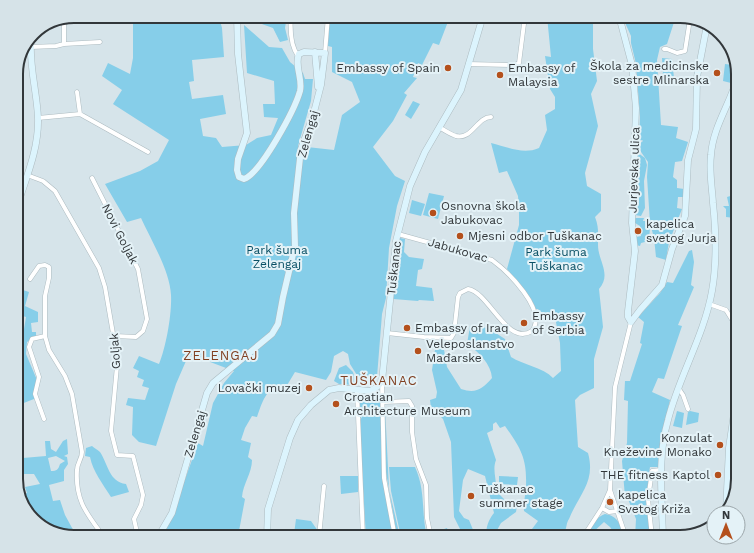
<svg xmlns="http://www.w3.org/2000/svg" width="754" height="553" font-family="'Work Sans',sans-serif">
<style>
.green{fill:#86cee9;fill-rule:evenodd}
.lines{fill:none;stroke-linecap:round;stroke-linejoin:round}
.street-casing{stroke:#adbbc0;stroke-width:5}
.secondary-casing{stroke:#adbbc0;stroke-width:7}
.street{stroke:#fff;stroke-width:4}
.secondary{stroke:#dcf4fd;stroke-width:6}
.poi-dot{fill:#b4501c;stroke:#e4f2f7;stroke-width:1.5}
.labels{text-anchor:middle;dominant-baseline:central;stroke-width:4;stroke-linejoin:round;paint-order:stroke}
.poi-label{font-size:12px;fill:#32373a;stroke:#e4f2f7;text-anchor:start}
.street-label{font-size:12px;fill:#32373a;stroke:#e4f2f7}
.park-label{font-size:12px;fill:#095065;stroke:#e4f2f7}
.neighbourhood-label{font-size:13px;letter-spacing:1px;fill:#803f20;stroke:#e4f2f7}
.rim{fill:none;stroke:#32373a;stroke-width:2}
</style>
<rect width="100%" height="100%" fill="#d6e4ea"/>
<path class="green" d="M95,16L219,17L222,28L224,57L192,60L194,81L189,82L192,99L223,95L226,114L200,119L203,136L216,138L222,147L246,145L257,138L271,135L278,118L264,117L263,104H275L274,81L247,73L244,25L269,47L282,48L290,62L303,73L305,79H313L311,101L298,146L334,150L342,115L360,102L352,82L332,72V47L328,46L329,16H376L382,19L388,16H442L449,19L439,45L433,43L422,65L418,63L413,77L417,78L404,93L407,95L393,121L373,147L395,176L405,181L397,206L389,248L386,298L382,314L377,377L360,380L350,364L348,354L343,351L334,356L331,372L326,380L295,372L286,387C267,383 262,403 257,417L252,416L245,428L241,440L251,443L248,457L252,460C252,473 243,484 242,497L245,499L239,531L236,537H160L173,513L198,443L203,446L213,403L224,383L234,371L189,354L176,384L156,446L139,442L132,435L133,407L126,405L128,398L145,400L149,388L142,386L144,380L137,377L139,371L133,368L139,356L159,364C166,347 172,314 171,295C170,271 151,240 141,218L127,222L105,184L140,171L158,161L169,140L113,104L122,90L102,76L108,63L130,74L133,58V19H95Z
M256,16H287L285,28L288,40L280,42L273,28L259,23Z
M547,16H593V49L597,81L591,94L598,126L585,173L587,186L601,194V211L595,217C599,227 598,234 598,245C598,261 612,274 599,289L603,327L594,359V388L580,395L575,400L578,447L588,453C596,482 579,494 569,519C566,523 567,528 564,533L572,537H553L551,533L545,534L540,537H526L538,521L524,511C523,501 526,495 526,486C527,458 521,449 505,426L500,428L496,422L493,424V430L487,433L496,460C492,470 497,480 496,491L498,492L499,485L517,486L516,494L498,493L508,503L517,506L516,512L501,523L496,532L499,537H488C484,530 489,519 494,513L485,476L468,469L463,480L459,511L464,518L469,520L476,537H464L454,517L451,442L443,419L435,411V408H431L430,400L436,398L437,392L432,370L436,343L443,344L447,367L461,389C476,394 482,389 492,378C491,364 479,352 467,344L470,326L488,328L505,339L511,357C523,365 543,367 553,378L561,371L560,343L554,312L542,314L538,309H536L531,299L507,269L519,225V211L518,196L507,171L499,173L491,143C508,147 523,155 539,148L547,130L545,115L555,109V97L550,89L545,56L551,57Z
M622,16H676L667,44L660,47L657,60L661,125L678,127L676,138L688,142L682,161L675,162L673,177L677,180V188L684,189V197H678L677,208L682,209L669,242L666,260L656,257L654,238L650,223L647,177L648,162L639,149V144L643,141L642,140L639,141L640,117L636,64L631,43V36Z
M662,58L672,59L674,78L663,76Z
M725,64L733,65L731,83L723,81Z
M413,101L420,104L411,119L405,115Z
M638,153L645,158L647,165L644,181L645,208L641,216L635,215Z
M429,193L444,196L438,219L423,215Z
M737,194C739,199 734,210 735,218L726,217V209L723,206H729L727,197Z
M412,200L425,204L421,216L409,213Z
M635,218H644L643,221H647L650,227L649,241L641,243L640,246L636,245V237L641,236L640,226L635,223Z
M400,238L405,239L404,252L409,257L424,259L422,269L418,270L416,286L432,288L434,301L419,300L418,301L393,299Z
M692,250L694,262L691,285L694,287L678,325L682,326L664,379L658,378L652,392L670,400L662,435L660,436V467H650C645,493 650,512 649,537H635L636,519L628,499L625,497L622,461L627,443L628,401L624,400L625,381H630L642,344L640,343L644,322L638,317L660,293L667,282L673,283L689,251Z
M17,288L29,292L25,306L38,312V322L31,323L32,332H36V336L27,342L26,354L37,380L34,399L16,406V389L20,388V375H16V338L24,329L26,317L16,314Z
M346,365L353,372L356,383L355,385L339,384L334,381L339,368Z
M360,394L381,401L382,477L393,537H366L359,421L363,416L359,419Z
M385,406L389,489L400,537L397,536L386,472Z
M677,411L684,413L682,428L673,426Z
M690,411L699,413L698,422L686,425L688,412Z
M67,439L68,454L64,456L67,457L68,464L64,470V481L49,485L53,501L60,500L65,515L77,537L39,525L24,508L20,495L27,493L25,487L40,484L34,474H16V449L21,447L23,458L46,456L45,441H50L51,449L56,452L63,441ZM56,456L65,461L60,464C58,470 57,471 51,471L48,458Z
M92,446C94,448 98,450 100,452C108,464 109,482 126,484L129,492L111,497C103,484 93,472 90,457L85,456L86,448Z
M389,467H415C426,491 421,513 427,537H401L391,491Z
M340,476H358V492L341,494Z
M499,476L518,477L517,485L499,484Z
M605,514C618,516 621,525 624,537H617L610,527L604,522L590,535C589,526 597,517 605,514Z
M296,519L311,521L318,531L317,537H289L294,534Z
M447,528L450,537H433L432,533Z"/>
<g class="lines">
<defs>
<path id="street" d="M291,16C290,29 290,45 298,56
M64,44L100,42
M31,47L56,46L64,44V20
M664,49H667L677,53L685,51L690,19
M325,53L328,16
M468,64L515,65L519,63L525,16
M77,92L80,114
M38,118L80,114L148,152
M439,127C444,130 450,134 456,136C472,140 477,117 491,117
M27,175L43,181L55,191L99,268L105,287L116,351L117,366L111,431L117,455L133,456L143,495L141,505L134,519L138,537
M92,178L138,269L147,319L143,331L136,337L115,336
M30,279L39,266L45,265L49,267V278L45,296V336L49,350L65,376L72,394L82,452C82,459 77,463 77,470C75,501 87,514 104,537
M709,304L726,310L734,323L738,326
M387,333L424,337L451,338L454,333L458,297L460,293L468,289C489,292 507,347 532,331C548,310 507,271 492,260L398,234
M382,381L384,478L395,537
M679,389L683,395L688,409
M357,390L363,537
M370,392L383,396
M383,402L409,401L412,406V432L416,459L426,485L427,518L431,537
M44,419L35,394L39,377L29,347L32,339L45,336
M610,490L626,537
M602,508L609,512L617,511
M319,537L324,486
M544,537L546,535
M586,537L587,531L602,508L610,490L615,387L631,322
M652,537L648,499L652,471L661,470"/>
<path id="secondary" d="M619,16L632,65L636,108L632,223L635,251L628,311V317L631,322
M315,52L318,87
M16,210C25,180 39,150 38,118C37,92 29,66 31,39
M631,322L640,310L662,285L672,249L685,216L688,160L696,129L697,77L707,25
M726,513L729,448L738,386
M158,537L172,513L207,393L213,383L272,334L278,324L283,297L295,246L294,213L301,149L313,116L321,85L325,53L304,52L299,54C294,65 303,79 300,91C295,109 261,173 244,179L239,177L237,170L238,159L247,133L238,54L237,16
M267,537L268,509L290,438L298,420L311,405L329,390L339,388L370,391L377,387L382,381L396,241L410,186L425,152L461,90L483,16
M663,537C662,498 657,458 668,420C679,376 704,336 712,291C717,263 716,232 713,203C712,187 709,171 711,155C713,126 731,103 738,75"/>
</defs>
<use href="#street" class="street-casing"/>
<use href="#secondary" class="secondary-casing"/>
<use href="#street" class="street"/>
<use href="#secondary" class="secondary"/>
</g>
<g class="poi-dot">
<circle cx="448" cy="68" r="4"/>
<circle cx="717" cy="73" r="4"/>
<circle cx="500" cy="75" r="4"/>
<circle cx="433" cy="213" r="4"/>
<circle cx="638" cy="231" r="4"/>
<circle cx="460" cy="236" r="4"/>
<circle cx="524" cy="323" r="4"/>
<circle cx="407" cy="328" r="4"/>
<circle cx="418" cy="351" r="4"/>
<circle cx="309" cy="388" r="4"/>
<circle cx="336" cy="404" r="4"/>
<circle cx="720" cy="445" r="4"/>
<circle cx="718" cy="475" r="4"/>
<circle cx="471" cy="496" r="4"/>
<circle cx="610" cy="502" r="4"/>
</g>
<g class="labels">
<g class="poi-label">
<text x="709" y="66" text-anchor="end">Škola za medicinske<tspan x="709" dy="14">sestre Mlinarska</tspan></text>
<text x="440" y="68" text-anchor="end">Embassy of Spain</text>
<text x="508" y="68">Embassy of<tspan x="508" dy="14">Malaysia</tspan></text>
<text x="441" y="206">Osnovna škola<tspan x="441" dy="14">Jabukovac</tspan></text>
<text x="646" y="224">kapelica<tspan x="646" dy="14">svetog Jurja</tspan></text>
<text x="468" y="236">Mjesni odbor Tuškanac</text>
<text x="532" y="316">Embassy<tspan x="532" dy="14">of Serbia</tspan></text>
<text x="415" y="328">Embassy of Iraq</text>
<text x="426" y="344">Veleposlanstvo<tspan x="426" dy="14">Mađarske</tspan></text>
<text x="301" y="388" text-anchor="end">Lovački muzej</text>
<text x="344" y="397">Croatian<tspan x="344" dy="14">Architecture Museum</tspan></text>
<text x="712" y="438" text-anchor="end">Konzulat<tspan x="712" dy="14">Kneževine Monako</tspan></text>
<text x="710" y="475" text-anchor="end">THE fitness Kaptol</text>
<text x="479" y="489">Tuškanac<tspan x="479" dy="14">summer stage</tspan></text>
<text x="618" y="495">kapelica<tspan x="618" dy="14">Svetog Križa</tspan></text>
</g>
<g class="street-label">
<text transform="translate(308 134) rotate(-74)">Zelengaj</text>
<text transform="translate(634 170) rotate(-88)">Jurjevska ulica</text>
<text transform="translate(120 234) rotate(63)">Novi Goljak</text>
<text transform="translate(458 250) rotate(16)">Jabukovac</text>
<text transform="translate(394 268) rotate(-84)">Tuškanac</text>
<text transform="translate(115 351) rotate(-94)">Goljak</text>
<text transform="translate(195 434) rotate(-73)">Zelengaj</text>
</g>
<g class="park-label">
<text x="277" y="250">Park šuma<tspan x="277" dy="14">Zelengaj</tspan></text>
<text x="556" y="252">Park šuma<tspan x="556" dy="14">Tuškanac</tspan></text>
</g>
<g class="neighbourhood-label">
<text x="221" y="355">ZELENGAJ</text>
<text x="379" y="380">TUŠKANAC</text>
</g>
</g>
<path d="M0 0H754V553H0ZM74 23H680A51 51 0 0 1 731 74V479A51 51 0 0 1 680 530H74A51 51 0 0 1 23 479V74A51 51 0 0 1 74 23Z" fill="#d6e3e8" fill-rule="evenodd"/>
<path class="rim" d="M74 23H680A51 51 0 0 1 731 74V479A51 51 0 0 1 680 530H74A51 51 0 0 1 23 479V74A51 51 0 0 1 74 23Z"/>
<g transform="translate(726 525)"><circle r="19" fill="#e4f2f7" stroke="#9da7ab"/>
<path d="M0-3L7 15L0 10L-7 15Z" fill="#b4501c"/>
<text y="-6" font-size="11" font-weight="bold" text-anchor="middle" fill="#32373a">N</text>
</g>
</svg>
